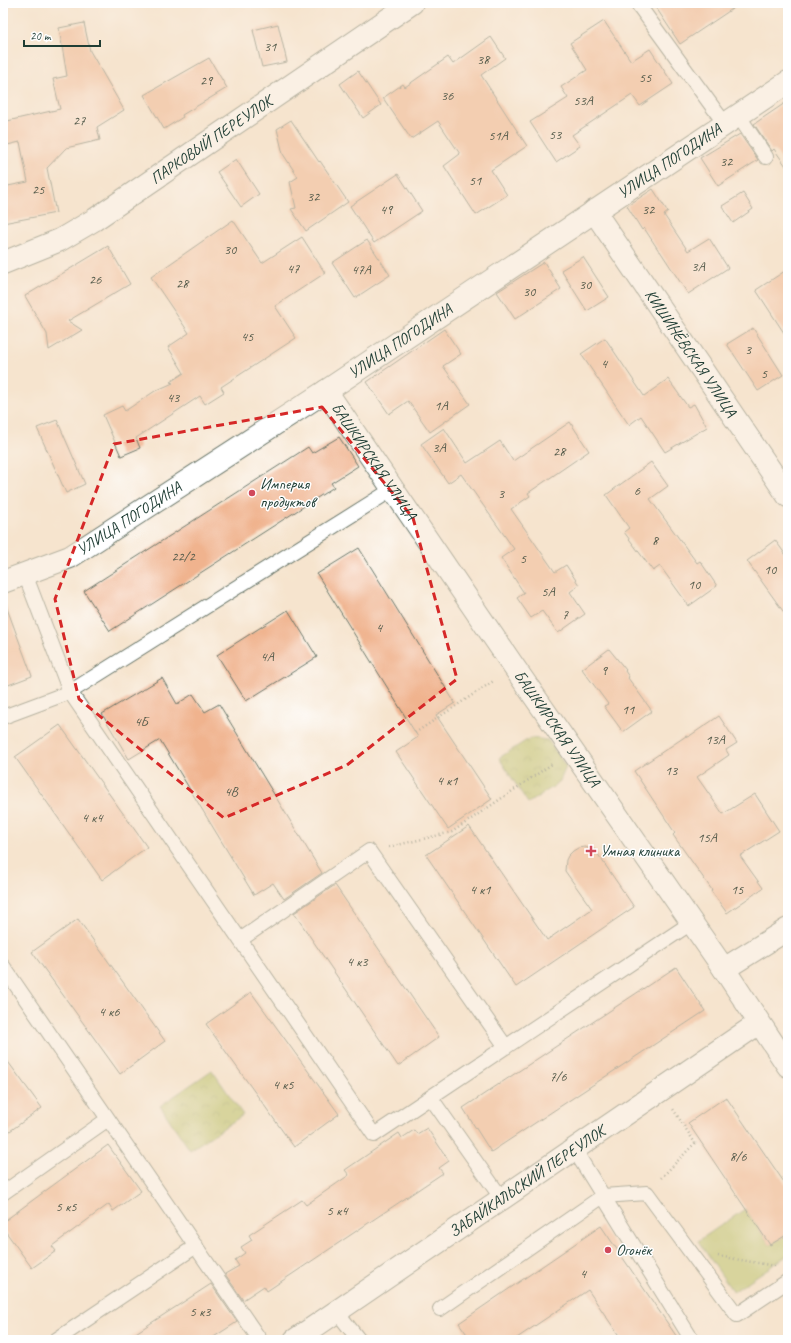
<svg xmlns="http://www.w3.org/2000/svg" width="791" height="1343" font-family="Caveat,sans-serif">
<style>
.green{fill:#b3c164;stroke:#697f4c}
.park{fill:url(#park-crowns);stroke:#697f4c}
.building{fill:#f0b38e}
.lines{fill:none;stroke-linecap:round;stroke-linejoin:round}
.service-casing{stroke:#6a776a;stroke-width:16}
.minor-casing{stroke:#6a776a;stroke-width:24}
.tertiary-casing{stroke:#6a776a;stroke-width:24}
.path{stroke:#6a776a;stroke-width:2.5;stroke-dasharray:1 3;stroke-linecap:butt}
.service{stroke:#fff;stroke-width:14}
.minor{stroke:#fff;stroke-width:22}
.tertiary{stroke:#fff;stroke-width:22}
.marked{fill:none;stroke:#d62828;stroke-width:3;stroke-dasharray:8 5;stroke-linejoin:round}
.poi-dot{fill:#d1495b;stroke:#fff;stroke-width:1.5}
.labels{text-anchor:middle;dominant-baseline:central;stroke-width:3;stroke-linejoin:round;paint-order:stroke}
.number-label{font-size:14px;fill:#535a4a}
.street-label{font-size:16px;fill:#1f3d34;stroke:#fff}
.poi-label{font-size:16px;fill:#1f3d34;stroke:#fff;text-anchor:start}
</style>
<defs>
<pattern id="park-crowns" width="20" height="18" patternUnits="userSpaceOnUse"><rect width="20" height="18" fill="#b3c164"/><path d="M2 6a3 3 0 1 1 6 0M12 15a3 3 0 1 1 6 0" fill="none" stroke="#919e53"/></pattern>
</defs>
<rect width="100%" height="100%" fill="#fff"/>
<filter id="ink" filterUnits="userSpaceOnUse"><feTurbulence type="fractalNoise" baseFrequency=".025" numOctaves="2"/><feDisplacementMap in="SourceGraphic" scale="8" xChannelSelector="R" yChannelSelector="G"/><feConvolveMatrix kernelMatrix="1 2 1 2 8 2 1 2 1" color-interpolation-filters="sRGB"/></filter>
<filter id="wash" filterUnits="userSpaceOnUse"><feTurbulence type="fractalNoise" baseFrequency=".012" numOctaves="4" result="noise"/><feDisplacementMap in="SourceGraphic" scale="16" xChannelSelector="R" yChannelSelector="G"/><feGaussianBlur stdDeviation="0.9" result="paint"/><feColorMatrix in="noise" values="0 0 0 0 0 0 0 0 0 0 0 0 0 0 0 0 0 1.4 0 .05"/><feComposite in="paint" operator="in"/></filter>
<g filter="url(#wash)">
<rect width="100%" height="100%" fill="#f6e4ce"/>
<path class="green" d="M745,1209L770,1245L788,1234V1255L733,1292L698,1241Z"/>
<path class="park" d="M530,738L548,740L566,767L559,783L528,803L499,758Z
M212,1070L243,1115L190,1150L160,1106Z"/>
<g id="blocks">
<path class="building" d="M653,3H741L680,44Z
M604,21L631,61L650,49L673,84L640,106L632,95L572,135L580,146L556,162L530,122L568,98L561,87L587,70L570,43Z
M84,23L90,51L124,110L97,127L100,140L66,148L47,168L56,213L3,223V187L28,182L20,142L3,146V122L60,109L53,79L67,76L59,28Z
M278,24L287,62L262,67L253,30Z
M491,37L505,58L481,75L527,146L491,170L507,195L476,215L444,166L460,154L438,121L411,139L383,98L403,84L405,87L448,57L453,64Z
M209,58L227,88L182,115L183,117L164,129L144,95Z
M358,71L381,105L363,118L340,84Z
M788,101V169L774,149L772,151L754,124Z
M291,120L319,162L320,161L348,202L306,231L291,209L296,208L290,182L298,177L283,154L277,129Z
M740,134L758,160L718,186L700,158Z
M236,159L259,194L241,207L217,172Z
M398,174L422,211L374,243L350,206Z
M653,189L668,212L664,215L688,251L709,238L728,268L688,294L660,251H659L644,228L642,230L627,206Z
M743,193L753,209L733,223L722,206Z
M233,220L262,263L302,237L325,273L275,306L296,338L221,387L224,392L205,404L200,396L136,438L140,448L121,456L103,415L122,406L125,411L155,391L173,383L170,382L184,373L168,347L189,333L151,277Z
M367,240L390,275L355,298L332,263Z
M108,246L130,284L68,321L82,330L49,350L47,334L25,296Z
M583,257L609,297L587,311L561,270Z
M544,262L561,289L515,319L497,292Z
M788,269V339L756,290Z
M753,328L783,375L758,391L727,344Z
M444,329L461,354L443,366L470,404L430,432L408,401L389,414L367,382Z
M605,338L644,396L668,379L688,407L694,404L707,427L665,452L641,416L629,425L581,354Z
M57,420L85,484L66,493L37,428Z
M570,422L589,451L528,493L530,496L511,509L555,572L566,565L579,585L570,592L585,614L558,633L542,611L531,618L517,598L524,593L501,558L514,549L461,474L448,483L421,444L444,428L467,463L500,441L513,461Z
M339,437L358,466L331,483L334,487L110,631L84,591L308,447L312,453Z
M651,462L668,486L650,499L697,563L700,561L717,586L689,606L660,566L653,571L624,532L629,528L606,495Z
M775,540L788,558V618L747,561Z
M359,548L455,703L436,715L492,799L448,829L396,752L418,737L317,574Z
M3,603H5L32,676L3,687Z
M288,610L317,657L246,701L217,655Z
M609,649L626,670L625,671L629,677L628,678L652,711L623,732L604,706L608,704L582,669Z
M162,678L177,704L193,694L205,712L219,704L322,873L284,899L273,883L254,895L160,740L129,759L102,714Z
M719,716L737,743L726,750L729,755L697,777L723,814L755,794L779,831L740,856L763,888L727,913L711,891L712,890L673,835L675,833L634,771L686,736L688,737Z
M60,725L147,847L102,880L15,757Z
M469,826L547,940L592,909L565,871L566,860L568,856L573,851L578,848L585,847L595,850L634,907L516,987L426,855Z
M335,885L439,1037L398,1066L294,913Z
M78,919L165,1041L120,1074L32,952Z
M676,967L705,1011L491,1152L463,1108Z
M251,992L339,1114L294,1147L206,1024Z
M3,1055L42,1108L3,1136Z
M726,1097L788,1188V1234L770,1245L688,1123Z
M427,1128L449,1161L439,1168L443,1173L267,1291L264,1286L243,1300L225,1274L239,1266L235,1260L245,1253L241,1247L252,1240L249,1235L302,1200L306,1205L349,1175L345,1170L399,1133L402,1138L414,1130L417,1134Z
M108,1145L141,1191L113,1211L109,1204L52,1246L56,1251L32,1268L3,1228V1222Z
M601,1226L679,1340H622L588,1290L514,1340H471L459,1323Z
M211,1284L237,1322L209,1340H125Z"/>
</g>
</g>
<g filter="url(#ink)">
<use href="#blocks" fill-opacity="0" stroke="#6a776a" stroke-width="1"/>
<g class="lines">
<defs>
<path id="service" d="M637,3L725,124
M738,115L766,157
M25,574L70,692L374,1135L691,923
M3,717L70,692L393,489
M240,940L369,851L506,1047
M3,966L260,1340
M431,1098L502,1199
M574,1149L692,1340
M3,1193L108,1119
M440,1309L603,1196L647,1193L737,1315L788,1281
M337,1312L359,1340
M56,1340L196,1246"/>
<g id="minor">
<path id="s1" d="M594,211L788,496"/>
<path id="s2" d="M3,263L60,240L94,220L412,3"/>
<path id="s3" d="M326,391L514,667L724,969L788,1066"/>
<path d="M724,969L788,929"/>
<path id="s4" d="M295,1340L759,1023"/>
</g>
<g id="tertiary">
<path id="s5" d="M3,582L70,557L326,391L788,82"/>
</g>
</defs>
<use href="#service" class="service-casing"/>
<use href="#minor" class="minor-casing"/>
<use href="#tertiary" class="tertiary-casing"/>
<path class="path" d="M415,733L495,680
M389,847L452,832L552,764
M661,1178L695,1143L673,1109
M718,1256L775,1266"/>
<use href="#service" class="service"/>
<use href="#minor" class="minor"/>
<use href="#tertiary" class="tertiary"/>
</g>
</g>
<path d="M0 0H791V1343H0ZM322,407L413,518L457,679L347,765L224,818L79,699L55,599L114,444Z" fill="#f6e4ce" fill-opacity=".55" fill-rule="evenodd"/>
<path class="marked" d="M322,407L413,518L457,679L347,765L224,818L79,699L55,599L114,444Z"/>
<g class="poi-dot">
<circle cx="252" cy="493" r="4"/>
<path d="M589 845h4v4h4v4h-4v4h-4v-4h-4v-4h4z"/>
<circle cx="608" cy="1250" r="4"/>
</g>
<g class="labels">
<g class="number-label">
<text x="270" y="46">31</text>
<text x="483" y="59">38</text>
<text x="645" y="77">55</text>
<text x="206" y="80">29</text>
<text x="447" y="95">36</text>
<text x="583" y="100">53А</text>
<text x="79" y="120">27</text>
<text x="555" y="134">53</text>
<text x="498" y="135">51А</text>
<text x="726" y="161">32</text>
<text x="475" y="180">51</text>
<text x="38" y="189">25</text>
<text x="313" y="196">32</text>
<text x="386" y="209">49</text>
<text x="648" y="209">32</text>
<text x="230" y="249">30</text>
<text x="698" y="266">3А</text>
<text x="293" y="268">47</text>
<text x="361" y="269">47А</text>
<text x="95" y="279">26</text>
<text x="182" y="283">28</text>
<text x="585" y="284">30</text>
<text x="529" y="291">30</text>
<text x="247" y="336">45</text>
<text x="748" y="349">3</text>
<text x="604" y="363">4</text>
<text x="764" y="373">5</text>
<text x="173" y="397">43</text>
<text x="441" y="405">1А</text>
<text x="439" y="447">3А</text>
<text x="559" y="451">28</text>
<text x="637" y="490">6</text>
<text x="501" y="493">3</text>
<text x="655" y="540">8</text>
<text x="183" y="556">22/2</text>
<text x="523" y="558">5</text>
<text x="770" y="569">10</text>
<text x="694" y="584">10</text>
<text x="548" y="591">5А</text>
<text x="565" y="614">7</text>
<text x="379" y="627">4</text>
<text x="267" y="656">4А</text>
<text x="604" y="670">9</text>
<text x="628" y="709">11</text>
<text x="141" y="721">4Б</text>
<text x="715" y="739">13А</text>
<text x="671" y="770">13</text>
<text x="447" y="780">4 к1</text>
<text x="231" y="791">4В</text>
<text x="92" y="817">4 к4</text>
<text x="707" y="837">15А</text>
<text x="480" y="889">4 к1</text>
<text x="737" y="889">15</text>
<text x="357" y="961">4 к3</text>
<text x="109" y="1011">4 к6</text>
<text x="558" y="1076">7/6</text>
<text x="283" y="1084">4 к5</text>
<text x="738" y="1156">8/6</text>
<text x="66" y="1206">5 к5</text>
<text x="337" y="1210">5 к4</text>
<text x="583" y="1273">4</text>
<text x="200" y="1311">5 к3</text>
</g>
<g class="street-label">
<text stroke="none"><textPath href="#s2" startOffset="243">ПАРКОВЫЙ ПЕРЕУЛОК</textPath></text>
<text stroke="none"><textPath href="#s5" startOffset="790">УЛИЦА ПОГОДИНА</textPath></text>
<text stroke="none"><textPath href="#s5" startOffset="466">УЛИЦА ПОГОДИНА</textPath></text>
<text stroke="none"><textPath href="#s1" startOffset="172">КИШИНЁВСКАЯ УЛИЦА</textPath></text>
<text stroke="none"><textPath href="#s3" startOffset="85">БАШКИРСКАЯ УЛИЦА</textPath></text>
<text stroke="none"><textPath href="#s5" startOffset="142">УЛИЦА ПОГОДИНА</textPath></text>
<text stroke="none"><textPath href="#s3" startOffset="409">БАШКИРСКАЯ УЛИЦА</textPath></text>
<text stroke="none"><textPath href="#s4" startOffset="281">ЗАБАЙКАЛЬСКИЙ ПЕРЕУЛОК</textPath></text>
</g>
<g class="poi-label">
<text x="260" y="484">Империя<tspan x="260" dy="18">продуктов</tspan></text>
<text x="600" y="851">Умная клиника</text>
<text x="616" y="1250">Огонёк</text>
</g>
</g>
<rect width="791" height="1343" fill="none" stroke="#fff" stroke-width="16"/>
<path d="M24 40v6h76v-6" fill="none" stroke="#1f3d34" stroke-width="2"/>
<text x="30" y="40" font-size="12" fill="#1f3d34" stroke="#ffffff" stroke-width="3" paint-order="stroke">20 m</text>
</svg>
